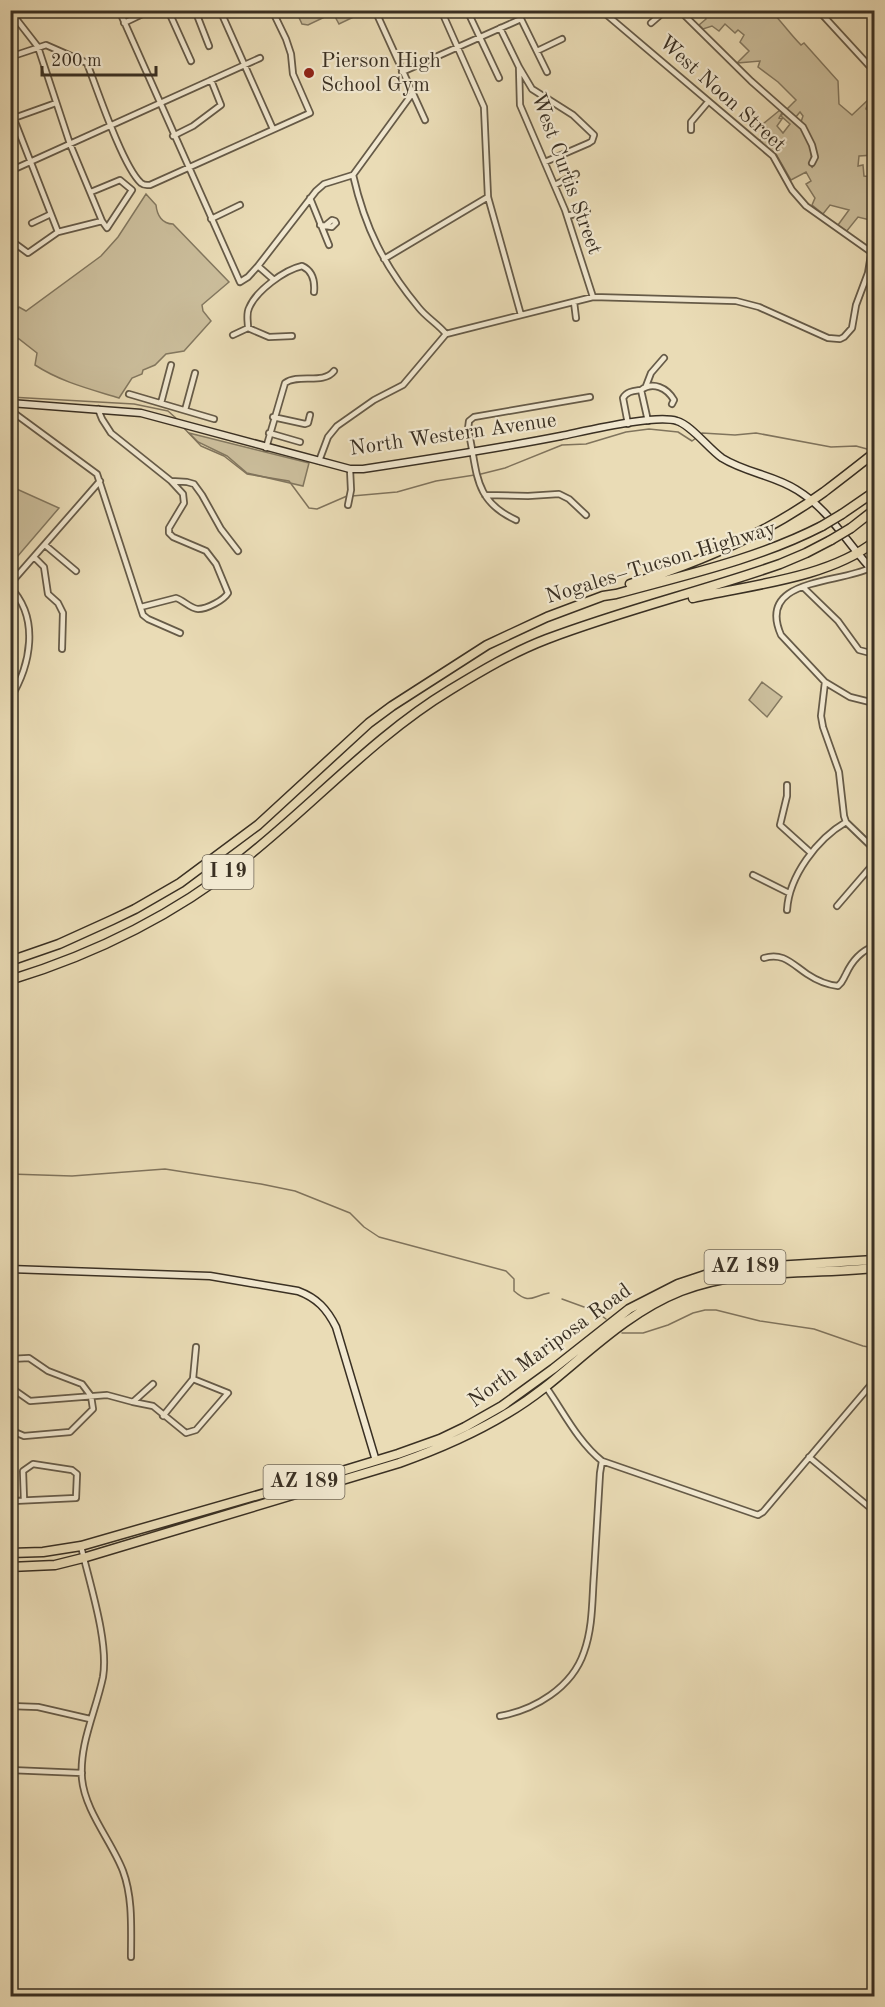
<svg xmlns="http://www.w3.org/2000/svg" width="885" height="2007" font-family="'Old Standard TT',serif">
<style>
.green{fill:#ccbf9d;stroke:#837860;stroke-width:1.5}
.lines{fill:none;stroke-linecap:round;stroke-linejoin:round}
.stream{stroke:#80745d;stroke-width:1.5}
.street-casing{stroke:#665b48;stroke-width:8}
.secondary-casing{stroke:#3a3023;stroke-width:9}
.highway-casing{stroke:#3a3023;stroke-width:11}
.street{stroke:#f1e8d0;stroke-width:4.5}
.secondary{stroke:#f1e8d0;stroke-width:6}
.highway{stroke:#eadcb6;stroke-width:8}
.highway-bridge-casing{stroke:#3a3023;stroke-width:11;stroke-linecap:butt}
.highway-bridge{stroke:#eadcb6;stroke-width:8}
.poi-dot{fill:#8f2418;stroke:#f1e8d0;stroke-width:2}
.labels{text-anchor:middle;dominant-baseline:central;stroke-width:4.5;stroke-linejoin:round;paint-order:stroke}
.shield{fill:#f1e8d0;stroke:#716757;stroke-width:1.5}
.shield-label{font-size:20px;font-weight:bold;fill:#3a3023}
.poi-label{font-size:21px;fill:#3a3023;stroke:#f1e8d0;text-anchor:start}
.street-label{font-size:21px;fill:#3a3023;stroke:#f1e8d0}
</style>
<rect width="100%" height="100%" fill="#eadcb6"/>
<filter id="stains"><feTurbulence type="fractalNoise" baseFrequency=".00333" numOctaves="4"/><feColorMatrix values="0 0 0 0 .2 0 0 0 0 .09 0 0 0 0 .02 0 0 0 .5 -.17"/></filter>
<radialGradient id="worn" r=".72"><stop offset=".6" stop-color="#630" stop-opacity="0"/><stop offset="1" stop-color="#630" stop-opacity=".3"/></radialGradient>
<path class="green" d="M296,11H366L339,24L333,13L308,25L302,24Z
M704,11H771C782,22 790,34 801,45L804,43L838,81L839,104L852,115L869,99L866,109L874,114V155L859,156L858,166L863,165L864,176L873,177L874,218L870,220L858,217L846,232L838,225L849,210L830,205L823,214L812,205L815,198L806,184L811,181L806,172L791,180L776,154L759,141L770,131L763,124L780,110L783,111L779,118L782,119L777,126L783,133L790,124L781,116L783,113L801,129L807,139L811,151L812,168C821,147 812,139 801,122L803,116L800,112L795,118L787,109L796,100L778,82L758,67L760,61L737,63L749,51L740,42L744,35L738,30L735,33L725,24L719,31L712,26L703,29L699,25L706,19Z
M146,194L156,205C157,215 162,224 173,224L229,282L202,305L203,311L211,321L184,351L166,354L155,365L143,370L142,374L132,378L119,398C90,389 61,382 35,365L37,353L19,339L11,335V320L19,307L26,311L101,256L118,237Z
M189,433L309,463L303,486L247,473L227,456L198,442Z
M10,486L59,508L11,564H10Z
M762,682L782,697L767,717L749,700Z"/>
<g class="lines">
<path class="stream" d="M10,397L134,404L168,411L178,420
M182,426L201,446L224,456L247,474L289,481L309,508L317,509L347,496
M700,435L702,433L735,435L756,433L831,447L856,446L867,449
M352,496L397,492L436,481L481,474L505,468L562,445L586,444L626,432L649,429L678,432L692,441L696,438
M10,1174L72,1176L165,1169L261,1184L295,1191L350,1213L364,1227L379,1237L506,1271L514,1279V1291C530,1305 532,1296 549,1293
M562,1299L595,1311L606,1319
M622,1333H643L668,1325L693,1313L705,1310H716L760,1321L814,1329L863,1346L874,1348"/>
<defs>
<path id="street" d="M119,10L240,282L248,277L258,266L316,191L324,184L353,175L412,94
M168,10L191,61
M195,10L209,46
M220,10L273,129
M375,10L425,120
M413,10L414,12
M441,10L484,107L488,197L521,315
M467,10L499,78
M601,10L773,156L792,190L806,206L871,252
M679,10L751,81L803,127L812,145L815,157L812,163
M818,10L874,71
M10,11L38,47L70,144L102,221L107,228L132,190L120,180L91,192
M124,23L151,10
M651,23L666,10
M500,28L519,67L520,105L565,210L593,297
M537,51L562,39
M10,57L46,45L87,63C97,89 123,167 141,183C145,186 146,185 150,185L310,113L293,74L291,54L286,39L272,10
M519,67L532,89L573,115L594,135L592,141L589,143L545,162
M402,72L521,19L547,72
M10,109L58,232
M14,118L56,103
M691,130V122L708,102
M173,136L193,126L221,105L211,80
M10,171L260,58
M353,175C365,228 384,266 419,308C427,318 438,324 446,334
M555,185L576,174
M310,198L329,245
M567,216L587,211
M211,219L240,205
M32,223L51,214
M320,225L332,227L336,223L335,221L332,220L326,225
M10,236L13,242L28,253L58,232L102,221
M384,259L488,197
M258,266L274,280
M574,302L576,318
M233,335L248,328
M292,336L269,337L248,328C248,321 246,314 249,308C256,291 284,270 302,266C313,271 315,281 314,292
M646,386L651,373L664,358
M641,390C653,381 667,388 674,400L672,404
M129,394L214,419
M161,403L171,365
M98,409L102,419L111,433L171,481L187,482L194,484L202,495L221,529L238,551
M10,410L97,474L143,615L148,619L180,633
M185,410L195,373
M273,417L305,424L308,423L310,415
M628,424L623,398C627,391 634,391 641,390L648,421
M269,433L300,442
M266,448L285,383C299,373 323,385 334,371
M319,461L328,437L337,426L374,400L403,385L446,334L593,297L736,301L759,307L828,338L840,339L844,337L852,328L856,305L868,273L874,236
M485,495L528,496L559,494L569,499L586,515
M348,505L351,490L350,469
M516,520C472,500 478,471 468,429L469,421L474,417L590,397
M45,545L76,571
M34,557L44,567L48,594L58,603L63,613L62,649
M870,568C838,584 756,578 781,635L825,682L821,716L823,727L839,772L844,816L846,822L874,849
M10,584L100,481
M10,587C40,618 31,665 10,699
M803,587L838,621L859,650L874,654
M141,607L176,598C183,600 191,609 198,609C207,609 224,600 228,593L216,564L206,551L173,537L169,533V528L184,503L183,494L171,481
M825,682L850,697L874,703
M787,785V796L780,825L811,853
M753,875L789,893
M837,906L874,863
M787,910C789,876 817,839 846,822
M764,958C783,952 792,964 807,974C816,980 828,985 838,986C843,982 843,979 846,974C852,961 861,951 874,946
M10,1359L29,1358L48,1371L82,1384L91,1396L93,1409L70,1432L24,1436L10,1430
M10,1387L30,1401L107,1395L133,1402L153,1384
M546,1387C563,1411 578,1442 602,1461L758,1515L763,1512L874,1381
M133,1402L153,1406L186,1433L196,1430L228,1393L193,1379L196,1347
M163,1416L193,1379
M809,1457L874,1511
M10,1501H13L76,1498L77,1474L72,1470L33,1464L23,1471L24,1500
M81,1546C89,1582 109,1641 103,1677C96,1711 79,1744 82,1779C85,1811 112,1842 123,1871C133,1898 131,1929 131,1957
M10,1706L38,1707L90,1719
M500,1716C534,1710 572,1688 584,1652C593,1627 592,1600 594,1574C596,1540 598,1507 600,1473L602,1461
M10,1770L82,1773"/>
<path id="secondary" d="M10,403L141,413L350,469H363C429,459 495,449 561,436C586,431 655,414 677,421C691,425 708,448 722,458C746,473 774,475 797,490C830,510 848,545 874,572
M10,1269L210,1276L298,1291C317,1298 327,1309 336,1327L376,1461"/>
<path id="highway" d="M842,514L874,492
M851,528L874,510
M630,584C698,563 766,534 824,492C841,479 858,466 874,453
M693,598C750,585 828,578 874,542
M10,961L59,944L112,920L135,909L180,883L258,825L369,723L392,706L487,645L547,617L603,596L616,594C685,575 758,559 822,526
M10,980C95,954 174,915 243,860C313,805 374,736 450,690C481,671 513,652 547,639C623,610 703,591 780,564L806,553L831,540
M10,1553L43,1552L81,1546L342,1471L398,1454L440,1439L465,1427L502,1406L553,1369L629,1309L678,1284L705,1275L743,1268L874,1260
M10,1567L55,1565L83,1558L399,1463C450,1445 501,1422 544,1388C588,1353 628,1312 681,1291C743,1267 810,1275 874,1268"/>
</defs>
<use href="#street" class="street-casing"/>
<use href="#secondary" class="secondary-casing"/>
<use href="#highway" class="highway-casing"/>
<use href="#street" class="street"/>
<use href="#secondary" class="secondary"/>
<use href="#highway" class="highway"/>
<defs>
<path id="highway-bridge" d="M822,526L842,514
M831,540L851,528"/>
</defs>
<use href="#highway-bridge" class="highway-bridge-casing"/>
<use href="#highway-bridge" class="highway-bridge"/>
</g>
<circle class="poi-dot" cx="309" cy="73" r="6"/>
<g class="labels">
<g class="shield">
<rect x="202.5" y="855" width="51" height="34" rx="4.5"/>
<rect x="704.5" y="1250" width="81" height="34" rx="4.5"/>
<rect x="263.5" y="1465" width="81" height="34" rx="4.5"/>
</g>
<g class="shield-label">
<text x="228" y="872">I 19</text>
<text x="745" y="1267">AZ 189</text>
<text x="304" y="1482">AZ 189</text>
</g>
<g class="poi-label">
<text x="321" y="61">Pierson High<tspan x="321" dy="24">School Gym</tspan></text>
</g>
<g class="street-label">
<text transform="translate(722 94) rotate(42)">West Noon Street</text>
<text transform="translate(566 174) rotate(70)">West Curtis Street</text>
<text transform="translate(453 435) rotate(-8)">North Western Avenue</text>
<text transform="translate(661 563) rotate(-17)">Nogales–Tucson Highway</text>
<text transform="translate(550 1346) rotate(-36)">North Mariposa Road</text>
</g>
</g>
<rect width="885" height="2007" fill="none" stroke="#eadcb6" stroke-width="36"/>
<rect x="12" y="12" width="861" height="1983" fill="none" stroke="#3a3023" stroke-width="3"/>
<rect x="18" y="18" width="849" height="1971" fill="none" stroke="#3a3023" stroke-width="1.5"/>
<path d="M42 66v9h114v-9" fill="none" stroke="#3a3023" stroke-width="3"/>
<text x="51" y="66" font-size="18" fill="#3a3023" stroke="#f1e8d0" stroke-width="4.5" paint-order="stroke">200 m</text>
<rect width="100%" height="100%" filter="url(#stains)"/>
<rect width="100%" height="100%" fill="url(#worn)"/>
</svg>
